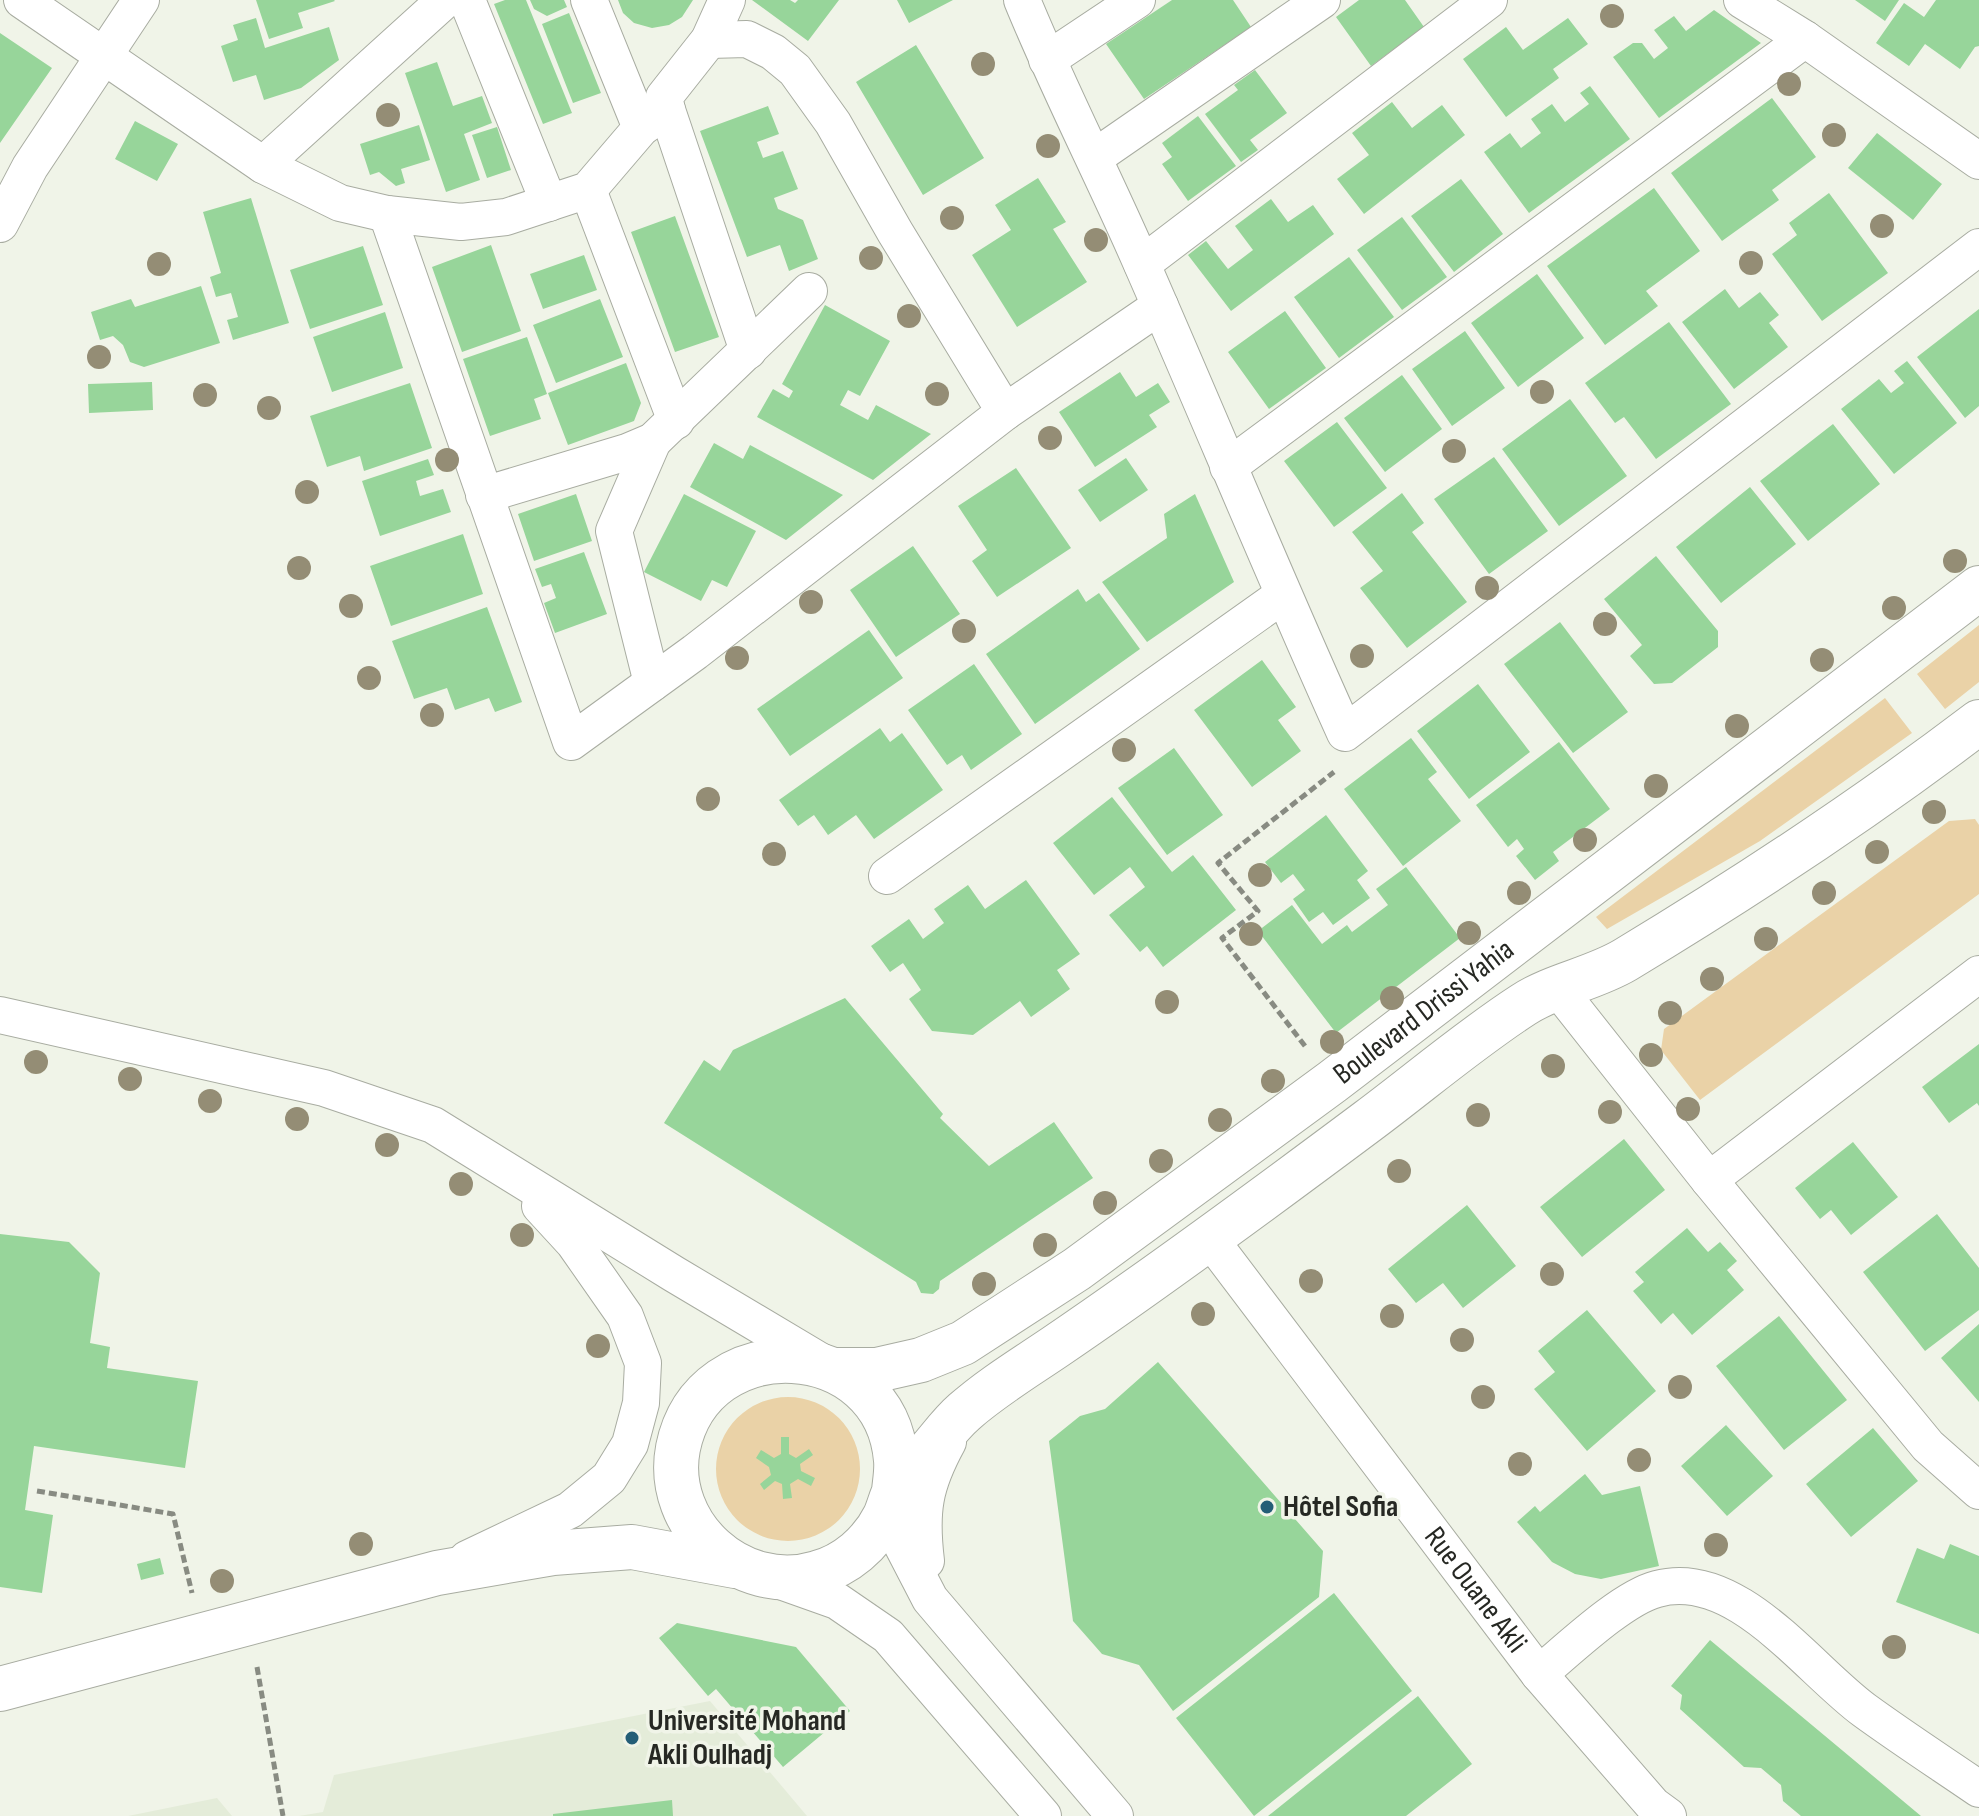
<svg xmlns="http://www.w3.org/2000/svg" width="1979" height="1816" font-family="'Sofia Sans Condensed',sans-serif">
<style>
.built{fill:#e4ecd9}
.green{fill:#ead2a7}
.building{fill:#97d59a}
.lines{fill:none;stroke-linecap:round;stroke-linejoin:round}
.street-casing{stroke:#a8aca1;stroke-width:38}
.secondary-casing{stroke:#a8aca1;stroke-width:46}
.path{stroke:#888b82;stroke-width:5;stroke-dasharray:8 4;stroke-linecap:butt}
.street{stroke:#fff;stroke-width:36}
.secondary{stroke:#fff;stroke-width:44}
.tree{fill:#948d75}
.poi-dot{fill:#245e77;stroke:#f0f4e8;stroke-width:3}
.labels{text-anchor:middle;dominant-baseline:central;stroke-width:7;stroke-linejoin:round;paint-order:stroke}
.street-label{font-size:30px;fill:#262823;stroke:#f0f4e8}
.poi-label{font-size:30px;font-weight:bold;fill:#262823;stroke:#f0f4e8;text-anchor:start}
</style>
<rect width="100%" height="100%" fill="#f0f4e8"/>
<path class="built" d="M710,1701L807,1816H299L323,1812L334,1775Z
M217,1798L232,1816H128Z"/>
<path class="green" d="M1979,625V682L1945,709L1917,674Z
M1885,698L1912,733L1760,841L1607,929L1596,917Z
M1975,819L1979,825V894L1700,1100L1661,1050L1664,1029L1949,821Z
M716 1469a72 72 0 1 1 144 0a72 72 0 1 1-144 0Z"/>
<path class="building" d="M256,0H334L335,1L298,13L303,28L269,39Z
M505,0H526L572,113L543,124L494,4Z
M530,0H564L567,7L547,16L534,9Z
M618,0H693L682,17L669,25L652,28L634,23L623,13Z
M752,0H790L795,3L798,0H839L808,41Z
M897,0H953L909,23Z
M1172,0H1233L1251,27L1144,99L1106,44Z
M1359,0H1405L1424,27L1371,66L1336,17Z
M1855,0H1899L1885,21Z
M1936,0H1979V46L1975,47L1960,69L1925,44L1909,66L1876,43L1904,3L1924,17Z
M1714,10L1761,43L1659,118L1613,57L1633,43H1642L1654,59L1668,48L1654,30L1674,16L1686,31Z
M569,13L601,93L573,103L542,24Z
M256,18L265,48L329,27L339,60L301,88L264,100L256,75L233,82L221,46L238,40L233,25Z
M1568,18L1588,44L1553,69L1559,78L1506,117L1463,59L1506,27L1523,50Z
M0,33L52,68L0,143Z
M916,45L984,158L923,195L856,82Z
M437,62L453,106L482,96L492,123L464,134L480,180L446,192L405,73Z
M1255,70L1287,113L1250,140L1258,150L1241,162L1205,114L1238,90L1234,85Z
M1590,86L1630,139L1529,213L1484,152L1510,133L1521,148L1541,133L1531,119L1552,104L1565,122L1589,104L1580,93Z
M1772,98L1816,157L1772,190L1779,200L1722,241L1671,173Z
M1392,102L1412,128L1442,105L1465,135L1364,214L1337,179L1369,155L1352,133Z
M768,106L779,134L757,142L763,158L783,151L798,189L774,198L778,209L803,220L818,259L789,271L780,245L747,257L700,131Z
M1198,116L1236,166L1188,201L1162,164L1172,157L1162,143Z
M135,121L178,144L157,181L115,159Z
M419,125L430,160L401,169L405,183L396,186L379,172L370,175L360,144Z
M497,127L511,170L487,178L472,135Z
M1877,133L1942,184L1913,220L1848,168Z
M1038,178L1066,222L1053,229L1087,282L1017,327L972,255L1011,230L995,205Z
M1461,179L1503,234L1454,272L1411,216Z
M1654,188L1700,251L1646,291L1658,306L1605,345L1547,266Z
M1829,193L1888,273L1822,321L1772,254L1797,235L1789,223Z
M251,198L289,323L233,340L227,320L238,317L231,293L216,297L210,277L221,273L203,212Z
M1271,199L1288,222L1313,205L1334,234L1231,311L1188,255L1206,241L1228,269L1253,250L1235,226Z
M675,216L719,337L675,352L631,232Z
M1402,217L1447,277L1402,310L1357,250Z
M491,245L521,331L462,352L432,267Z
M363,246L383,305L310,329L290,270Z
M584,255L597,290L543,309L530,274Z
M1349,257L1394,317L1339,358L1294,297Z
M1537,274L1584,338L1518,387L1471,323Z
M201,286L220,343L144,367L130,362L123,345L113,336L100,340L91,312L131,299L135,307Z
M1725,289L1739,308L1760,292L1779,315L1769,323L1788,347L1734,389L1682,322Z
M600,299L623,357L556,383L533,325Z
M825,305L890,341L860,396L848,390L840,405L868,420L876,405L931,434L873,480L757,417L773,389L789,398L793,391L782,384Z
M1979,309V406L1965,418L1917,357Z
M1285,311L1326,368L1269,409L1228,352Z
M385,312L403,368L332,392L313,337Z
M1669,322L1731,404L1656,459L1624,417L1615,423L1585,383Z
M1465,331L1505,388L1452,426L1412,369Z
M527,337L547,394L534,399L541,419L490,436L463,359Z
M1907,361L1957,423L1894,474L1841,409L1879,379L1891,393L1904,383L1894,371Z
M626,363L641,403L634,421L568,445L548,393Z
M1120,372L1136,397L1158,383L1170,402L1149,415L1157,427L1095,467L1059,412Z
M1402,375L1442,429L1385,472L1344,418Z
M152,382L153,410L89,413L88,384Z
M410,383L432,448L364,471L360,456L327,467L310,416Z
M1570,399L1627,476L1559,526L1502,449Z
M1337,422L1387,488L1334,527L1284,461Z
M1833,424L1880,484L1808,541L1760,481Z
M714,443L743,459L750,445L843,495L786,540L690,487Z
M1494,457L1548,531L1489,574L1434,499Z
M1126,458L1148,490L1100,522L1078,490Z
M428,459L434,475L416,481L420,496L443,489L451,512L380,536L362,481Z
M1016,468L1071,548L997,597L972,561L987,550L958,506Z
M1750,487L1796,544L1721,603L1676,547Z
M1402,493L1424,523L1412,532L1467,602L1407,648L1360,588L1383,571L1352,532Z
M576,494L592,541L534,561L518,514Z
M684,494L756,531L727,587L712,580L701,601L644,572Z
M1195,494L1234,582L1147,642L1102,582L1167,538L1164,514Z
M463,534L483,594L391,626L370,566Z
M913,546L960,614L896,657L850,590Z
M584,552L607,614L555,633L544,603L556,598L551,584L542,587L535,569Z
M1656,556L1718,631V647L1672,683L1654,684L1630,656L1642,645L1604,599Z
M1078,589L1086,602L1099,593L1140,649L1035,724L986,654Z
M487,607L522,702L495,712L489,698L455,710L447,688L414,699L392,641Z
M1560,622L1628,712L1573,753L1504,664Z
M869,630L903,678L790,756L757,709Z
M1262,660L1296,707L1278,720L1301,751L1252,787L1194,710Z
M974,664L1022,734L971,770L962,755L947,765L908,710Z
M1478,684L1530,752L1469,799L1417,731Z
M880,728L890,742L902,733L943,790L874,839L856,815L828,835L814,815L798,826L779,800Z
M1411,738L1437,772L1428,779L1461,821L1403,866L1344,789Z
M1559,742L1610,809L1553,852L1559,861L1535,880L1516,856L1524,849L1517,839L1508,847L1476,805Z
M1174,748L1223,815L1167,855L1118,788Z
M1112,797L1172,872L1193,855L1236,910L1163,967L1147,946L1140,952L1109,915L1145,887L1130,867L1094,895L1053,843Z
M1326,815L1368,871L1357,880L1370,898L1333,925L1323,912L1309,922L1293,899L1305,890L1293,874L1281,883L1265,862Z
M1406,867L1460,938L1336,1033L1258,931L1292,905L1322,944L1347,925L1352,932L1388,905L1376,889Z
M1026,880L1080,954L1057,970L1070,989L1031,1017L1020,1001L973,1035L932,1031L909,999L921,990L903,963L890,972L871,946L909,919L923,939L944,923L934,909L968,885L985,909Z
M845,998L943,1114L940,1118L989,1166L1054,1122L1093,1178L940,1281L939,1289L933,1294L921,1293L916,1282L664,1123L704,1060L720,1071L733,1050Z
M1979,1044V1106L1977,1103L1949,1123L1922,1087Z
M1624,1139L1665,1190L1582,1257L1540,1207Z
M1853,1142L1898,1197L1851,1235L1831,1210L1820,1219L1795,1188Z
M1467,1205L1516,1266L1463,1308L1443,1283L1416,1303L1388,1269Z
M1937,1214L1979,1268V1310L1925,1351L1863,1272Z
M1687,1228L1708,1252L1720,1242L1737,1261L1727,1270L1744,1290L1692,1335L1673,1313L1661,1324L1633,1291L1644,1282L1635,1272Z
M0,1234L69,1242L100,1273L90,1343L110,1347L107,1368L198,1381L185,1468L34,1446L25,1510L53,1515L42,1593L0,1587Z
M1587,1310L1656,1391L1587,1451L1534,1389L1555,1372L1538,1351Z
M1779,1316L1847,1400L1784,1450L1716,1366Z
M1979,1324V1402L1941,1358Z
M1158,1362L1323,1551L1319,1597L1173,1711L1139,1665L1102,1654L1073,1621L1049,1441L1080,1416L1105,1409Z
M1726,1425L1773,1476L1727,1516L1681,1466Z
M1873,1428L1918,1481L1851,1537L1806,1484Z
M781,1437H789V1454L796,1458L809,1449L813,1455L800,1464L801,1471L815,1478L811,1486L798,1479L790,1484L792,1498L783,1499L782,1484L775,1481L764,1490L760,1484L771,1475L769,1467L756,1458L761,1450L774,1458L781,1454Z
M1585,1474L1602,1495L1640,1486L1659,1566L1601,1579L1575,1574L1552,1562L1517,1522L1535,1506L1540,1512Z
M1950,1544L1979,1556V1634L1896,1602L1917,1548L1944,1559Z
M160,1558L164,1574L141,1580L137,1564Z
M1334,1593L1412,1691L1254,1816L1176,1718Z
M677,1623L796,1647L850,1711L783,1767L716,1689L708,1696L659,1638Z
M1710,1640L1921,1816H1801L1783,1801L1781,1785L1761,1768L1744,1767L1680,1709L1682,1695L1671,1686Z
M1418,1696L1472,1764L1406,1816H1268Z
M672,1800L673,1816H553V1814Z"/>
<g class="lines">
<defs>
<g id="street">
<path d="M22,0L263,165L340,203L387,214L461,222L506,217L588,190L641,128L667,110L664,97L709,40L727,0"/>
<path d="M467,0L549,203"/>
<path d="M589,0L641,128"/>
<path d="M1022,0C1058,88 1102,173 1140,260C1209,417 1274,576 1345,733L1979,247"/>
<path d="M1742,0L1805,39L1979,161"/>
<path d="M709,40L747,39L773,52L795,70L833,123L895,232L1005,412"/>
<path d="M1047,60L1137,0"/>
<path d="M667,110L748,351"/>
<path d="M1095,157L1322,0"/>
<path d="M263,165L445,0"/>
<path d="M588,190L676,421"/>
<path d="M387,214L571,742L695,652L1005,412L1160,306"/>
<path d="M0,224L30,167L141,0"/>
<path d="M1142,264L1489,0"/>
<path d="M1228,467L1805,39"/>
<path d="M484,495L627,452L653,441L809,291"/>
<path d="M652,683L614,531L653,441"/>
<path d="M887,876L1283,595"/>
<path d="M1558,989L1709,1180L1928,1446L1979,1491"/>
<path d="M0,1015L324,1088L433,1125L674,1274L825,1364"/>
<path d="M1709,1180L1979,974"/>
<path id="s1" d="M1210,1239L1539,1674L1653,1805L1668,1816"/>
<path d="M894,1491L901,1543L930,1599L1115,1816"/>
<path d="M467,1559L570,1510L609,1478L630,1444L641,1403L643,1363L625,1316L574,1243L540,1206"/>
<path d="M926,1561C920,1511 924,1486 948,1442"/>
<path d="M775,1579L837,1601L888,1636L1043,1816"/>
<path d="M1539,1674C1568,1650 1622,1598 1657,1589C1736,1567 1807,1668 1864,1710C1901,1737 1941,1763 1979,1789"/>
</g>
<g id="secondary">
<path id="s2" d="M835,1370H877L921,1360L963,1343L1077,1269L1332,1082L1979,588"/>
<path d="M894,1491C895,1481 897,1470 896,1460C886,1335 703,1325 678,1448C663,1526 741,1596 817,1573C846,1565 871,1544 885,1516C889,1507 891,1497 896,1488C904,1477 915,1468 923,1458C937,1443 949,1425 964,1412C991,1388 1024,1368 1055,1347C1161,1275 1265,1198 1368,1121C1419,1083 1469,1040 1523,1005C1553,985 1593,979 1625,960C1746,887 1866,808 1979,722"/>
<path d="M0,1689L437,1573L553,1553L632,1547L735,1566"/>
</g>
</defs>
<use href="#street" class="street-casing"/>
<use href="#secondary" class="secondary-casing"/>
<path class="path" d="M1305,1046L1222,938L1258,911L1218,863L1334,772
M37,1491L173,1514L192,1593
M257,1667L283,1816"/>
<use href="#street" class="street"/>
<use href="#secondary" class="secondary"/>
</g>
<g class="tree">
<circle cx="1612" cy="16" r="12"/>
<circle cx="983" cy="64" r="12"/>
<circle cx="1789" cy="84" r="12"/>
<circle cx="388" cy="115" r="12"/>
<circle cx="1834" cy="135" r="12"/>
<circle cx="1048" cy="146" r="12"/>
<circle cx="952" cy="218" r="12"/>
<circle cx="1882" cy="226" r="12"/>
<circle cx="1096" cy="240" r="12"/>
<circle cx="871" cy="258" r="12"/>
<circle cx="1751" cy="263" r="12"/>
<circle cx="159" cy="264" r="12"/>
<circle cx="909" cy="316" r="12"/>
<circle cx="99" cy="357" r="12"/>
<circle cx="1542" cy="392" r="12"/>
<circle cx="937" cy="394" r="12"/>
<circle cx="205" cy="395" r="12"/>
<circle cx="269" cy="408" r="12"/>
<circle cx="1050" cy="438" r="12"/>
<circle cx="1454" cy="451" r="12"/>
<circle cx="447" cy="460" r="12"/>
<circle cx="307" cy="492" r="12"/>
<circle cx="1955" cy="561" r="12"/>
<circle cx="299" cy="568" r="12"/>
<circle cx="1487" cy="588" r="12"/>
<circle cx="811" cy="602" r="12"/>
<circle cx="351" cy="606" r="12"/>
<circle cx="1894" cy="608" r="12"/>
<circle cx="1605" cy="624" r="12"/>
<circle cx="964" cy="631" r="12"/>
<circle cx="1362" cy="656" r="12"/>
<circle cx="737" cy="658" r="12"/>
<circle cx="1822" cy="660" r="12"/>
<circle cx="369" cy="678" r="12"/>
<circle cx="432" cy="715" r="12"/>
<circle cx="1737" cy="726" r="12"/>
<circle cx="1124" cy="750" r="12"/>
<circle cx="1656" cy="786" r="12"/>
<circle cx="708" cy="799" r="12"/>
<circle cx="1934" cy="812" r="12"/>
<circle cx="1585" cy="840" r="12"/>
<circle cx="1877" cy="852" r="12"/>
<circle cx="774" cy="854" r="12"/>
<circle cx="1260" cy="875" r="12"/>
<circle cx="1519" cy="893" r="12"/>
<circle cx="1824" cy="893" r="12"/>
<circle cx="1469" cy="933" r="12"/>
<circle cx="1251" cy="934" r="12"/>
<circle cx="1766" cy="939" r="12"/>
<circle cx="1712" cy="979" r="12"/>
<circle cx="1392" cy="998" r="12"/>
<circle cx="1167" cy="1002" r="12"/>
<circle cx="1670" cy="1013" r="12"/>
<circle cx="1332" cy="1042" r="12"/>
<circle cx="1651" cy="1055" r="12"/>
<circle cx="36" cy="1062" r="12"/>
<circle cx="1553" cy="1066" r="12"/>
<circle cx="130" cy="1079" r="12"/>
<circle cx="1273" cy="1081" r="12"/>
<circle cx="210" cy="1101" r="12"/>
<circle cx="1688" cy="1109" r="12"/>
<circle cx="1610" cy="1112" r="12"/>
<circle cx="1478" cy="1115" r="12"/>
<circle cx="297" cy="1119" r="12"/>
<circle cx="1220" cy="1120" r="12"/>
<circle cx="387" cy="1145" r="12"/>
<circle cx="1161" cy="1161" r="12"/>
<circle cx="1399" cy="1171" r="12"/>
<circle cx="461" cy="1184" r="12"/>
<circle cx="1105" cy="1203" r="12"/>
<circle cx="522" cy="1235" r="12"/>
<circle cx="1045" cy="1245" r="12"/>
<circle cx="1552" cy="1274" r="12"/>
<circle cx="1311" cy="1281" r="12"/>
<circle cx="984" cy="1284" r="12"/>
<circle cx="1203" cy="1314" r="12"/>
<circle cx="1392" cy="1316" r="12"/>
<circle cx="1462" cy="1340" r="12"/>
<circle cx="598" cy="1346" r="12"/>
<circle cx="1680" cy="1387" r="12"/>
<circle cx="1483" cy="1397" r="12"/>
<circle cx="1639" cy="1460" r="12"/>
<circle cx="1520" cy="1464" r="12"/>
<circle cx="361" cy="1544" r="12"/>
<circle cx="1716" cy="1545" r="12"/>
<circle cx="222" cy="1581" r="12"/>
<circle cx="1894" cy="1647" r="12"/>
</g>
<g class="poi-dot">
<circle cx="1267" cy="1507" r="8"/>
<circle cx="632" cy="1738" r="8"/>
</g>
<g class="labels">
<g class="street-label">
<text stroke="none"><textPath href="#s2" startOffset="700">Boulevard Drissi Yahia</textPath></text>
<text stroke="none"><textPath href="#s1" startOffset="440">Rue Ouane Akli</textPath></text>
</g>
<g class="poi-label">
<text x="1283" y="1507">Hôtel Sofia</text>
<text x="648" y="1721">Université Mohand<tspan x="648" dy="34">Akli Oulhadj</tspan></text>
</g>
</g>
</svg>
